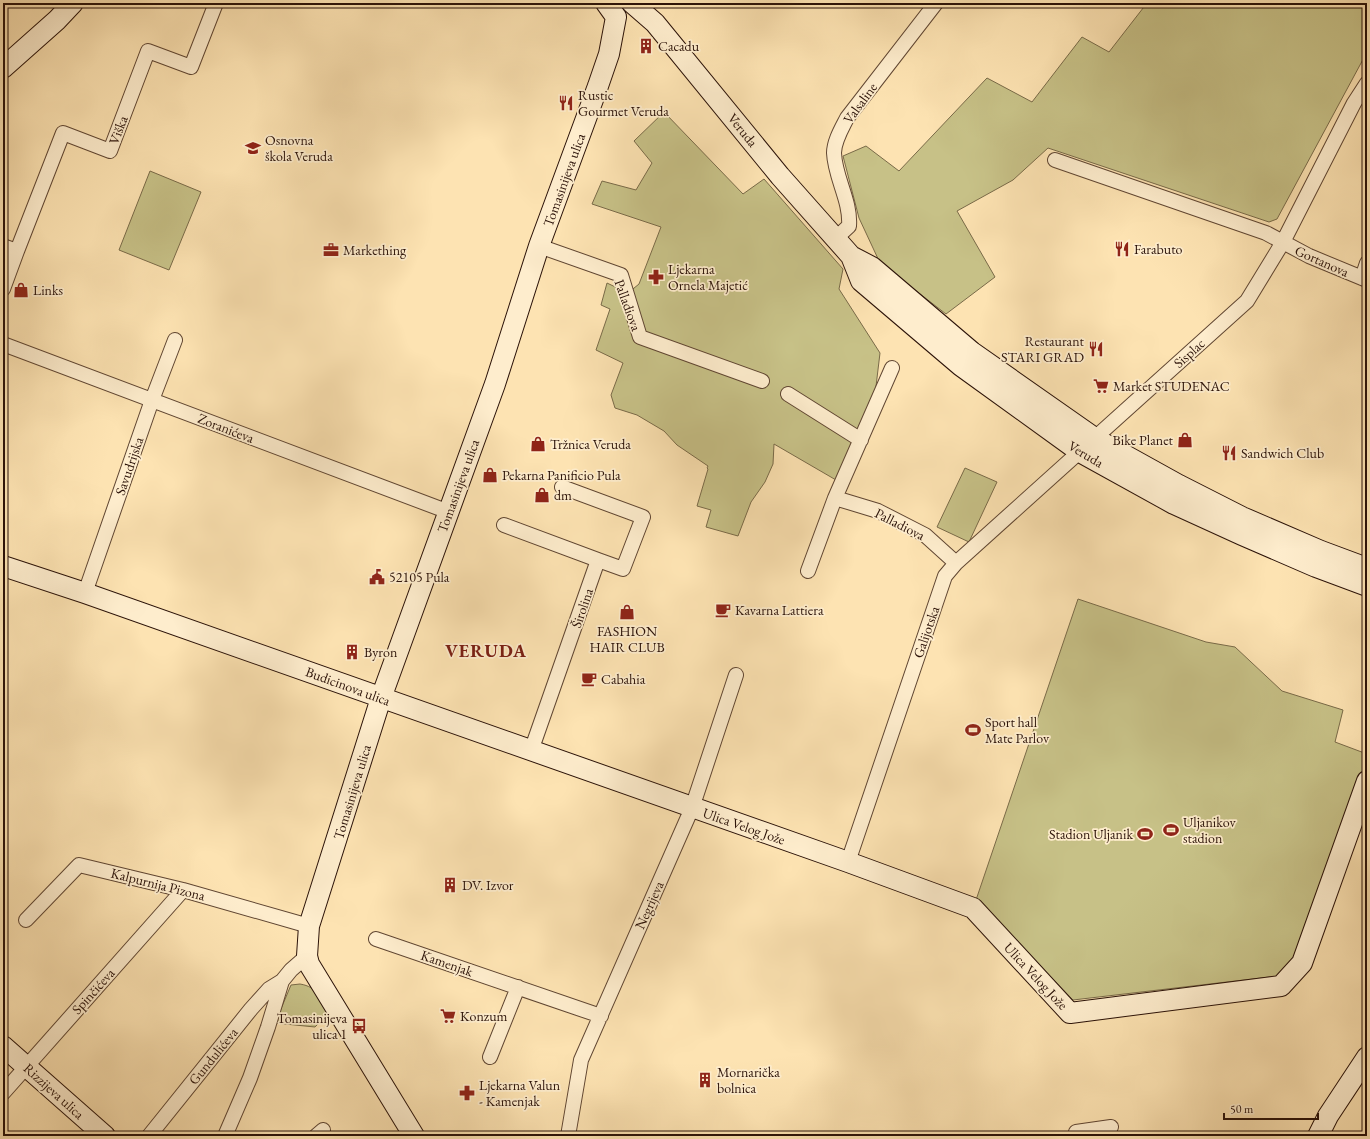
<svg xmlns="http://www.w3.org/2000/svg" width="1370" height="1139" font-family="'EB Garamond',serif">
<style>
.green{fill:#c7c187;stroke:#796a48}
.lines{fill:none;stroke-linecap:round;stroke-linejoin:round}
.street-casing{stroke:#604632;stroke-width:16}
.secondary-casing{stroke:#2b1208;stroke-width:22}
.street{stroke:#feedcd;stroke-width:14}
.secondary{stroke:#feedcd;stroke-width:20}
.labels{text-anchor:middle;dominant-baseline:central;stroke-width:3.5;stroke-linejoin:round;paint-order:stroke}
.poi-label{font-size:14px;fill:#2b1208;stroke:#feedcd;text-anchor:start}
.street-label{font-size:14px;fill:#2b1208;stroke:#feedcd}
.district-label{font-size:18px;font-weight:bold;letter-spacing:1px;fill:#7a1f14;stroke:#feedcd}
</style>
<rect width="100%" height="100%" fill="#fde3b2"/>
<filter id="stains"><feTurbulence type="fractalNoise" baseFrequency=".005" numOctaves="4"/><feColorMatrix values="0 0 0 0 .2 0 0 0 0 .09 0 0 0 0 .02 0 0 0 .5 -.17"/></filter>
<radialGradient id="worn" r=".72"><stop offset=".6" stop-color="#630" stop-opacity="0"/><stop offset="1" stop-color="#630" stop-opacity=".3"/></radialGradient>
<path class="green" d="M1147,3H1367V52L1277,219L1269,222L1048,148L1013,180L957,211L995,277L946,314L880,263L859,218L843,156L866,146L899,171L987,78L1032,102L1082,37L1109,52Z
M664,112L743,194L764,179L843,269L839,289L880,353L874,403L836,480L774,444L773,464L765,482L751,502L738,536L706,527L711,510L697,506L708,469L707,468L708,466L677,445L664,431L637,415L615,408L611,395L623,363L596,350L610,309L601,305L607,283L628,293L639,284L661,227L592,204L602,181L636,190L652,163L634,141Z
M150,171L201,192L169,270L119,250Z
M965,468L997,482L969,542L937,527Z
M1078,599L1206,642L1235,647L1282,691L1343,710L1335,742L1367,754V760L1294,963L1278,976L1073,1000L976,900Z
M300,984C318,987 320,998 330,1012L315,1027L275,1023L291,985Z"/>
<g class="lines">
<defs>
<path id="street" d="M1055,160L1266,233L1309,256L1367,280
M836,238L849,226C851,201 835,178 834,153C834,141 842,128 847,118L936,3
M3,246L17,251L3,289
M539,246L621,275L640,337L762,381
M17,251L63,133L110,151L148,51L191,67L216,3
M1362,278L1367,263
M3,344L449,512
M788,394L861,440
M562,487L643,517L623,569L598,560
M835,498L878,511L925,535L956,563
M504,525L598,560L531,751
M808,571L835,498L892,368
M85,593L152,400L175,340
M848,862L945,576L956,563L1247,301L1283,242L1354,103L1367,83
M26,920L79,865L183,890L309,926
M376,939L601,1016
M490,1057L518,987
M3,1093L183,890
M149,1136L251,1009L269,989L282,981
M225,1136L250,1078L268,1027L282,981L291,970L307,956
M316,1136L323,1130
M568,1136L581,1060L692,808L736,675
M1076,1136V1132L1111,1127"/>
<path id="secondary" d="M606,3L616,17
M632,3L655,23L780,176L851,256L861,281L961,366L1080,452L1174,504L1242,535L1316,567L1367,586
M3,68L57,20L73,3
M851,256L872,267L972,352L1096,439L1179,485L1242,517L1321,551L1367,568
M3,566L85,593L848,862L973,908L1070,1013L1281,986L1302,963L1367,781
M3,1046L105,1136
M414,1136L309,964L307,956L309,926L381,698L495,384L539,246L598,86L609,54L616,17
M1318,1136L1328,1116L1367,1057"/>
</defs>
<use href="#street" class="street-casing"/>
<use href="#secondary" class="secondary-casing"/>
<use href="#street" class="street"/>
<use href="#secondary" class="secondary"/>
</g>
<defs>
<symbol id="building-bare" viewBox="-9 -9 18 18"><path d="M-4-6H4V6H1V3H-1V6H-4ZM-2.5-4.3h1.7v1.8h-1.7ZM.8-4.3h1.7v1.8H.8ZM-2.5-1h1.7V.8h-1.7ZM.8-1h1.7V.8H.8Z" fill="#8f2418" stroke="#feedcd" stroke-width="2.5" paint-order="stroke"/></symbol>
<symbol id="restaurant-bare" viewBox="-9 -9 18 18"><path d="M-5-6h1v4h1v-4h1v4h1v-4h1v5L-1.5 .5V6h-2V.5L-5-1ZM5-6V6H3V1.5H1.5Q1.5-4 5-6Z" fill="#8f2418" stroke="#feedcd" stroke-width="2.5" paint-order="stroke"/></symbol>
<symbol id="school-bare" viewBox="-9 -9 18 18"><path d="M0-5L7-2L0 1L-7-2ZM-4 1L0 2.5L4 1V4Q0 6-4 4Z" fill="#8f2418" stroke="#feedcd" stroke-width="2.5" paint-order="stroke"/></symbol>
<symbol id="office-bare" viewBox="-9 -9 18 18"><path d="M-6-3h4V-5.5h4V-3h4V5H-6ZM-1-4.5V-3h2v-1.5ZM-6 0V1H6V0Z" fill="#8f2418" stroke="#feedcd" stroke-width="2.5" paint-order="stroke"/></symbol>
<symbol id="pharmacy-bare" viewBox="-9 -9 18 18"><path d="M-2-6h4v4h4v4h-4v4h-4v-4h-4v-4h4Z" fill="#8f2418" stroke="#feedcd" stroke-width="2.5" paint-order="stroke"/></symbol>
<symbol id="shop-bare" viewBox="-9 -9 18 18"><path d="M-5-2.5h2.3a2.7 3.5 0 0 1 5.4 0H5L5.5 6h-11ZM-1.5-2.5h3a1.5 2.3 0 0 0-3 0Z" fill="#8f2418" stroke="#feedcd" stroke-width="2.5" paint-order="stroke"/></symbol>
<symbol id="supermarket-bare" viewBox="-9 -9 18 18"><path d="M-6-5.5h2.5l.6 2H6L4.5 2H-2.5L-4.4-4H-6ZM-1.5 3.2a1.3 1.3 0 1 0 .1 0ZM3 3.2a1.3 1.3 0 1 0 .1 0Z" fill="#8f2418" stroke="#feedcd" stroke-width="2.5" paint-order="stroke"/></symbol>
<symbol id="civic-bare" viewBox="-9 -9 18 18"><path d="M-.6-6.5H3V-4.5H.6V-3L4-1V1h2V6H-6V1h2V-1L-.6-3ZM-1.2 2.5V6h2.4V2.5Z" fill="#8f2418" stroke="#feedcd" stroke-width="2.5" paint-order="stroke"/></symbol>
<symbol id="cafe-bare" viewBox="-9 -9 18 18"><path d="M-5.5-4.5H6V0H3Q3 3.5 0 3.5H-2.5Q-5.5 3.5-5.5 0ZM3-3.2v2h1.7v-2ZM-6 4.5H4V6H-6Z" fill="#8f2418" stroke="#feedcd" stroke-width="2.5" paint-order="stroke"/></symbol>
<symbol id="stadium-bare" viewBox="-9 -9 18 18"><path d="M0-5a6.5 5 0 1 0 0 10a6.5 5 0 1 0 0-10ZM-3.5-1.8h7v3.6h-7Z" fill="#8f2418" stroke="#feedcd" stroke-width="2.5" paint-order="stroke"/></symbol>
<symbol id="bus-bare" viewBox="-9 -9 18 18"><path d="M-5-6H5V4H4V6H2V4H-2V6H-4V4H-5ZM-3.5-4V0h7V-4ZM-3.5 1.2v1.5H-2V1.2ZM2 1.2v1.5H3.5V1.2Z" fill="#8f2418" stroke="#feedcd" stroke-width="2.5" paint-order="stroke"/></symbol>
</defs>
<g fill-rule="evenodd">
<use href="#building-bare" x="635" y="35" width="22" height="22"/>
<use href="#restaurant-bare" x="555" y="92" width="22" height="22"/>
<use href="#school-bare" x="242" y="137" width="22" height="22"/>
<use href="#restaurant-bare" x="1111" y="238" width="22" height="22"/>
<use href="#office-bare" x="320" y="239" width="22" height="22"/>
<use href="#pharmacy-bare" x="645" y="266" width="22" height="22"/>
<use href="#shop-bare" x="10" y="279" width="22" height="22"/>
<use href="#restaurant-bare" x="1085" y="338" width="22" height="22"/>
<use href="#supermarket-bare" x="1090" y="375" width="22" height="22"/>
<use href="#shop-bare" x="1174" y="429" width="22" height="22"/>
<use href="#shop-bare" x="527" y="433" width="22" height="22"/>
<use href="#restaurant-bare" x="1218" y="442" width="22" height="22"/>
<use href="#shop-bare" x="479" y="464" width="22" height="22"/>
<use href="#shop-bare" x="531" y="484" width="22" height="22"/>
<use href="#civic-bare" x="366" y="566" width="22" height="22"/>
<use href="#cafe-bare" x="712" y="599" width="22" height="22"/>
<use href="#shop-bare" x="616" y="601" width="22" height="22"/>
<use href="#building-bare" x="341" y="641" width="22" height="22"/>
<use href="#cafe-bare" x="578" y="668" width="22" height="22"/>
<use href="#stadium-bare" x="962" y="719" width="22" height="22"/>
<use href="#stadium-bare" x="1160" y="819" width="22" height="22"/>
<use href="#stadium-bare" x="1134" y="823" width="22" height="22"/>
<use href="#building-bare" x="439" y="874" width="22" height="22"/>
<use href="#supermarket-bare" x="437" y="1005" width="22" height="22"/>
<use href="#bus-bare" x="348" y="1015" width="22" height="22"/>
<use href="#building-bare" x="694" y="1069" width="22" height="22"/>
<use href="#pharmacy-bare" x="456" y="1082" width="22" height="22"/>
</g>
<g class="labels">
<g class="poi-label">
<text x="658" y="46">Cacadu</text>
<text x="578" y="95">Rustic<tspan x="578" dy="16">Gourmet Veruda</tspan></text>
<text x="265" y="140">Osnovna<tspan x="265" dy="16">škola Veruda</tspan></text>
<text x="1134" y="249">Farabuto</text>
<text x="343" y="250">Markething</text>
<text x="668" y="269">Ljekarna<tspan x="668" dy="16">Ornela Majetić</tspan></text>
<text x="33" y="290">Links</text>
<text x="1084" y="341" text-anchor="end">Restaurant<tspan x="1084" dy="16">STARI GRAD</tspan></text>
<text x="1113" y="386">Market STUDENAC</text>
<text x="1173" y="440" text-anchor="end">Bike Planet</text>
<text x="550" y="444">Tržnica Veruda</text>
<text x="1241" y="453">Sandwich Club</text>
<text x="502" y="475">Pekarna Panificio Pula</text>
<text x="554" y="495">dm</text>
<text x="389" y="577">52105 Pula</text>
<text x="735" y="610">Kavarna Lattiera</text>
<text x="627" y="631" text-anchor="middle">FASHION<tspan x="627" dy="16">HAIR CLUB</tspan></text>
<text x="364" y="652">Byron</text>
<text x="601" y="679">Cabahia</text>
<text x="985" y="722">Sport hall<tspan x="985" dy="16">Mate Parlov</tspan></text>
<text x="1183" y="822">Uljanikov<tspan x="1183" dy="16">stadion</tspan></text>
<text x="1133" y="834" text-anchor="end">Stadion Uljanik</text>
<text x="462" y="885">DV. Izvor</text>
<text x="460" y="1016">Konzum</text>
<text x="347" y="1018" text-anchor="end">Tomasinijeva<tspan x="347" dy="16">ulica 1</tspan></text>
<text x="717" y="1072">Mornarička<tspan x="717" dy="16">bolnica</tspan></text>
<text x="479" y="1085">Ljekarna Valun<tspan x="479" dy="16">- Kamenjak</tspan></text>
</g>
<g class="street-label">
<text transform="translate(860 103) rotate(-54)">Valsaline</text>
<text transform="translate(118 130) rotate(-69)">Viška</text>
<text transform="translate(743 130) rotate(51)">Veruda</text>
<text transform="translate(564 180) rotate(-70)">Tomasinijeva ulica</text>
<text transform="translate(1322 261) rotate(24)">Gortanova</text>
<text transform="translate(628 305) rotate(70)">Palladiova</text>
<text transform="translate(1189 353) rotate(-42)">Sisplac</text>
<text transform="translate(226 428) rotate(21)">Zoranićeva</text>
<text transform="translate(1086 454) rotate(31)">Veruda</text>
<text transform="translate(129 466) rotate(-71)">Savudrijska</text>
<text transform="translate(458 486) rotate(-70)">Tomasinijeva ulica</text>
<text transform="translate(900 524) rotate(27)">Palladiova</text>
<text transform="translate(582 608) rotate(-71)">Širolina</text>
<text transform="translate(926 632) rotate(-71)">Galijotska</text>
<text transform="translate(348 686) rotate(20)">Budicinova ulica</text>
<text transform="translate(352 792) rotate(-73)">Tomasinijeva ulica</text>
<text transform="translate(744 826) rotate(19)">Ulica Velog Jože</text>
<text transform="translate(158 884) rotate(14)">Kalpurnija Pizona</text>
<text transform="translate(649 905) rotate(-66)">Negrijeva</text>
<text transform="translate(447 963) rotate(19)">Kamenjak</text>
<text transform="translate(1036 976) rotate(47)">Ulica Velog Jože</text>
<text transform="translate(93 991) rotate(-48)">Spinčićeva</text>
<text transform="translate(213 1056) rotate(-51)">Gundulićeva</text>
<text transform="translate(54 1091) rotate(42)">Rizzijeva ulica</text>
</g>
<g class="district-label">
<text x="486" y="650">VERUDA</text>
</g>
</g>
<rect width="1370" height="1139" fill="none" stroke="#fde3b2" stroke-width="16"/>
<rect x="4" y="4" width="1362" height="1131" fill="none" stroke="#2b1208" stroke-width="2"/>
<rect x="8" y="8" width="1354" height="1123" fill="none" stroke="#2b1208"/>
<path d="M1224 1113v6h94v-6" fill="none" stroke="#2b1208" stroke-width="2"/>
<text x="1230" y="1113" font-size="12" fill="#2b1208" stroke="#feedcd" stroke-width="3" paint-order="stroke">50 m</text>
<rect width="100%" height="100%" filter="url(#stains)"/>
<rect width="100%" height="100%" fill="url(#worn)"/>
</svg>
